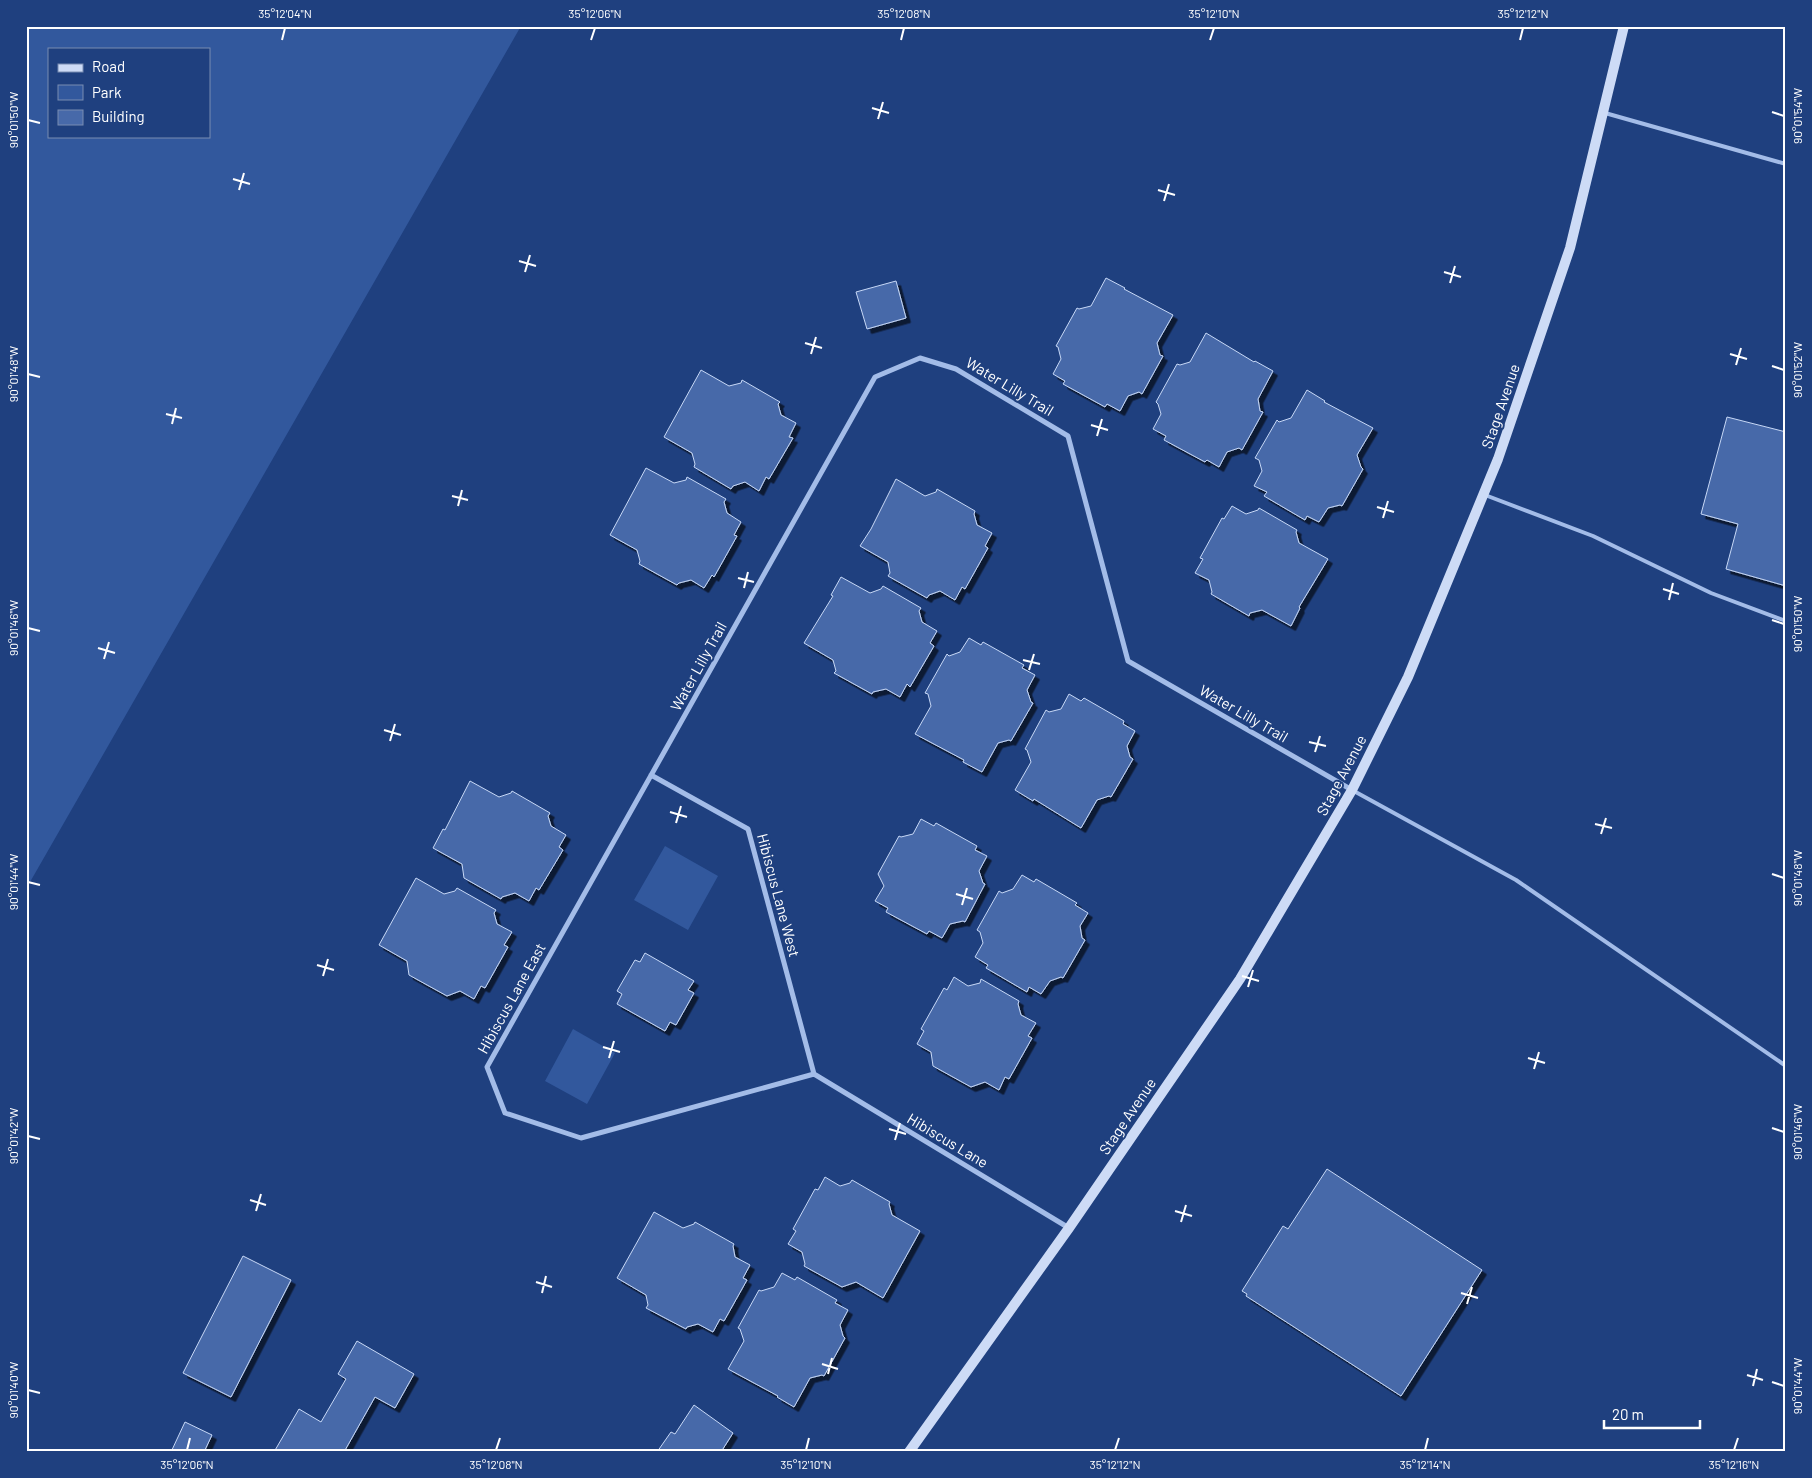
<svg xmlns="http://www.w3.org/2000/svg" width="1812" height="1478" font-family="Barlow,sans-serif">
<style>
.green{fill:#32589d;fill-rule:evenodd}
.building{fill:#4769a9;stroke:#c7d8f6;filter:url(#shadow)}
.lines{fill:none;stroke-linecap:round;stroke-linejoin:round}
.lane{stroke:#a3bce8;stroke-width:4}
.street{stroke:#a3bce8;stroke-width:5}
.secondary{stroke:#cddbf6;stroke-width:10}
.ticks{fill:none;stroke:#fff;stroke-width:2}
.labels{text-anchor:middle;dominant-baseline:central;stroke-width:4;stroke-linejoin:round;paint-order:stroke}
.street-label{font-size:15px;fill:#fff;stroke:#1f407f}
.neatline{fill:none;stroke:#fff;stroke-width:2}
.ticks-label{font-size:12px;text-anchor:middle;fill:#fff}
</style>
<defs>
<filter id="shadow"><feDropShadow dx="4.5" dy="4.5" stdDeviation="0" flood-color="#0009"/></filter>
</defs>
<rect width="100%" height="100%" fill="#1f407f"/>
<path class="green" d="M26,26H521L26,889ZM49,49H209V136H49Z
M665,846L718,876L688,930L634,900Z
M573,1029L615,1053L587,1104L545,1081Z"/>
<path class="building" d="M1106,278L1125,288L1124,289L1173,315L1157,343L1160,355L1163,356L1142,394L1139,392L1128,396L1120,411L1107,404L1105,407L1063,384L1065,381L1053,374L1061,359L1058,347L1056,346L1077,308L1079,309L1091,306Z
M896,281L906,318L867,329L856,292Z
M1206,333L1254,362L1255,361L1273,371L1258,399L1260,411L1263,412L1242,450L1239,448L1227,452L1219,467L1207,460L1205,462L1164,440L1166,436L1153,429L1161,414L1158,404L1156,402L1177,364L1180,365L1190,362Z
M701,370L729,386L741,383L742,380L780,402L778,404L781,415L796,423L789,437L793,438L769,479L766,477L759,491L745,482L733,486L731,489L694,467L695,464L692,453L664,437Z
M1307,390L1325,401L1324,402L1373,428L1357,455L1361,467L1363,469L1342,506L1340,505L1328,508L1319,522L1307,516L1305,520L1264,496L1267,492L1254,486L1262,471L1259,460L1255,458L1277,420L1279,422L1291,418Z
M1727,417L1786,432V586L1726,569L1738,524L1701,514Z
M646,468L674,483L686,480L687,477L726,499L724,502L727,513L741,522L734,535L737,536L714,577L712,575L704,588L691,580L679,583L677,585L639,564L640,561L637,550L610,535Z
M896,479L925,496L936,492L937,489L975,511L974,514L977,525L992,533L985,546L988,548L965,589L962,587L955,600L940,591L929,595L927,598L888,576L890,573L888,562L860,546L871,529Z
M1232,506L1246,514L1258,510L1259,508L1297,530L1296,532L1299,543L1328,559L1299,607L1300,608L1291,626L1262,610L1250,613L1249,616L1211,594L1212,592L1209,580L1195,573L1203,559L1200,558L1222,518L1224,519Z
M841,577L870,593L881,589L883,586L921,608L919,611L922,622L937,631L930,643L934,646L910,687L907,684L900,697L886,689L873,692L872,694L834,673L836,671L833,660L804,643L833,596L831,595Z
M969,638L981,645L983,642L1024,665L1022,668L1035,675L1027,690L1031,702L1033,703L1011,741L1009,740L998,743L982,772L963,762L964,760L915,734L931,706L928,694L925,693L947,654L949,656L960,652Z
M1069,694L1081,701L1084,698L1124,721L1123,724L1135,731L1127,746L1130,757L1133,759L1111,797L1109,796L1097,800L1081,828L1034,799L1033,801L1015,790L1031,762L1027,750L1025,749L1046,710L1049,712L1061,709Z
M470,781L499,797L511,793L512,791L550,813L548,816L551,826L566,835L559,847L563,850L539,890L536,888L529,901L515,893L502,897L501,899L464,878L462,864L433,848L443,829L445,830Z
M921,819L934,826L936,823L977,846L975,850L987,856L979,871L983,883L985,884L965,922L963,921L950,924L942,938L929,931L927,934L886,912L888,908L875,901L884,886L878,874L899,836L901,837L913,834Z
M1022,875L1034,882L1036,879L1077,903L1075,905L1088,913L1080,926L1082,938L1085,940L1063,978L1061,977L1050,981L1041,994L1029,987L1027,992L986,968L988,965L975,957L983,943L980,932L977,930L999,891L1002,893L1013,889Z
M416,878L444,894L455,891L457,888L496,910L494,913L497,924L512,932L504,945L508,947L485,988L481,986L474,999L460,991L447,996L409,975L407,961L379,945Z
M645,953L694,981L688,990L694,993L676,1025L670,1022L665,1031L617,1004L622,994L617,991L635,960L640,962Z
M954,977L968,986L980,983L981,979L1019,1001L1018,1004L1021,1015L1036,1023L1028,1036L1032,1038L1009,1079L1005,1077L999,1090L985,1082L971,1087L933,1066L931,1052L917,1044L924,1031L921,1029L944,988L947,990Z
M1327,1169L1482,1270L1401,1396L1246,1296L1247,1294L1242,1291L1283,1226L1288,1229Z
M825,1177L840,1186L850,1183L852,1180L890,1202L889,1204L892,1215L920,1231L883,1298L856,1282L842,1287L804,1266L805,1264L802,1252L788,1244L796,1231L793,1229L815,1189L818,1190Z
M654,1212L683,1228L694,1224L695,1222L734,1244L733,1246L735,1257L750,1265L743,1278L747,1280L724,1321L720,1319L713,1332L698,1324L687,1327L686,1329L646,1308L648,1305L646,1295L617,1278Z
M243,1256L291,1280L231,1397L183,1373Z
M782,1273L795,1280L797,1277L837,1300L835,1303L848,1310L840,1325L843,1336L845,1338L824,1376L822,1375L810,1378L794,1407L777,1397L778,1396L728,1369L744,1341L740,1329L738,1328L759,1290L761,1291L774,1287Z
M357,1341L414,1374L395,1408L375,1397L344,1452H274L299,1409L321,1422L346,1379L338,1374Z
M694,1405L733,1433L721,1452H657L671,1432L675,1434Z
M185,1422L212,1435L204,1452H171Z"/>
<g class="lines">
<path class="lane" d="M1605,113L1786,164
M1485,495L1593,536L1711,593L1786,621
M1352,790L1516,880L1786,1066"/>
<path class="street" d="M651,775L748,829L814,1074
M814,1074L581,1138L505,1113L487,1067L875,377L920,358L956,369L1068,436L1128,661L1352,790
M814,1074L1069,1228"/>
<path class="secondary" d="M909,1452L1069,1228L1240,979L1352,790L1408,677L1498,459L1570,248L1624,26"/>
</g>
<path class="ticks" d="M282,40L285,28M591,40L595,28M901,40L904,28M1210,40L1214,28M1520,40L1523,28M872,108L889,113M1772,112L1784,116M878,119L883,102M28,120L40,123M233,179L250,184M239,190L244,173M1158,190L1175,195M1164,201L1169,184M519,261L536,266M525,272L530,255M1444,272L1461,277M1450,283L1455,266M805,343L822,348M811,354L816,337M1730,354L1747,359M1736,365L1741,348M1772,366L1784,370M28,374L40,377M166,414L182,418M172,424L176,408M1091,425L1108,430M1097,436L1102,419M452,496L468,500M458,506L462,490M1377,507L1394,512M1383,518L1388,501M738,578L754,582M744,588L748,572M1663,589L1679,594M1669,600L1673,583M1772,620L1784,624M28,628L40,631M98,648L115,653M104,659L109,642M1023,660L1040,664M1029,670L1034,654M384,730L401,735M390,741L395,724M1309,742L1326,746M1315,752L1320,736M670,812L687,817M676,823L681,806M1595,824L1612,828M1601,834L1606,818M1772,874L1784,878M28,882L40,885M956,894L973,899M962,905L967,888M317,965L334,970M323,976L328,959M1242,976L1259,981M1248,987L1253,970M603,1047L620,1052M609,1058L614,1041M1528,1058L1545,1063M1534,1069L1539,1052M1772,1128L1784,1132M889,1129L906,1134M28,1136L40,1139M895,1140L900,1123M250,1200L266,1205M256,1211L261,1194M1175,1211L1192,1216M1181,1222L1186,1205M536,1282L552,1287M542,1293L546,1276M1461,1293L1478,1298M1467,1304L1472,1287M822,1364L838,1369M828,1374L832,1358M1747,1375L1763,1380M1772,1382L1784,1386M1753,1386L1757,1369M28,1390L40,1393M187,1450L190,1438M496,1450L500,1438M806,1450L809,1438M1115,1450L1119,1438M1425,1450L1428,1438M1734,1450L1738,1438"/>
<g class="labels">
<g class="street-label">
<text transform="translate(1010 386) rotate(31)">Water Lilly Trail</text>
<text transform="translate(1500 406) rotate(-71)">Stage Avenue</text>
<text transform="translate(698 666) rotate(-61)">Water Lilly Trail</text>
<text transform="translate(1244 713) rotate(30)">Water Lilly Trail</text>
<text transform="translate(1341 775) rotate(-62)">Stage Avenue</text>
<text transform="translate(779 895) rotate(75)">Hibiscus Lane West</text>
<text transform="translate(511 998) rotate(-61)">Hibiscus Lane East</text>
<text transform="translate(1127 1116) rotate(-56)">Stage Avenue</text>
<text transform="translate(948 1140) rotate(31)">Hibiscus Lane</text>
</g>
</g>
<rect width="1812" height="1478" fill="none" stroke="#1f407f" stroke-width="55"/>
<rect x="48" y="48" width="162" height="90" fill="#1f407f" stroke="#798cb2"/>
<rect x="58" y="64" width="25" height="8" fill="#cddbf6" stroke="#798cb2"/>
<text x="92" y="72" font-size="15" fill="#ffffff">Road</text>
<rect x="58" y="85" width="25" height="15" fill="#32589d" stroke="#798cb2"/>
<text x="92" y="98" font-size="15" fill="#ffffff">Park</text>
<rect x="58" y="110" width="25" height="15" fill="#4769a9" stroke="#798cb2"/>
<text x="92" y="122" font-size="15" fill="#ffffff">Building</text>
<path d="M1604 1420v8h96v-8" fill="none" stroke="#ffffff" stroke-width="2.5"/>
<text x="1612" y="1420" font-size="15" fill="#ffffff" stroke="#1f407f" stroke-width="4" paint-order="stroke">20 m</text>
<rect x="28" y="28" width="1756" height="1422" class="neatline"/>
<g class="ticks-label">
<text x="285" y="18">35°12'04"N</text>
<text x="595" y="18">35°12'06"N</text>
<text x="904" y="18">35°12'08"N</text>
<text x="1214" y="18">35°12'10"N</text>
<text x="1523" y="18">35°12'12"N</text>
<text transform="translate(1798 116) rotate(-90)" y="4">90°01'54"W</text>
<text transform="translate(14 120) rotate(-90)" y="4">90°01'50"W</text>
<text transform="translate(1798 370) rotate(-90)" y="4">90°01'52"W</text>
<text transform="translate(14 374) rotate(-90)" y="4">90°01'48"W</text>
<text transform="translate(1798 624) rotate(-90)" y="4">90°01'50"W</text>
<text transform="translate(14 628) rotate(-90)" y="4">90°01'46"W</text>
<text transform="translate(1798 878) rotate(-90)" y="4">90°01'48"W</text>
<text transform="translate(14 882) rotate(-90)" y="4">90°01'44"W</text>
<text transform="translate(1798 1132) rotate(-90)" y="4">90°01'46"W</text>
<text transform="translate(14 1136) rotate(-90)" y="4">90°01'42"W</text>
<text transform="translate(1798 1386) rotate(-90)" y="4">90°01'44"W</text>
<text transform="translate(14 1390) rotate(-90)" y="4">90°01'40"W</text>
<text x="187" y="1469">35°12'06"N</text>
<text x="496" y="1469">35°12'08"N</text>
<text x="806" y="1469">35°12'10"N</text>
<text x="1115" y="1469">35°12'12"N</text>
<text x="1425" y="1469">35°12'14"N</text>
<text x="1734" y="1469">35°12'16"N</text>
</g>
</svg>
